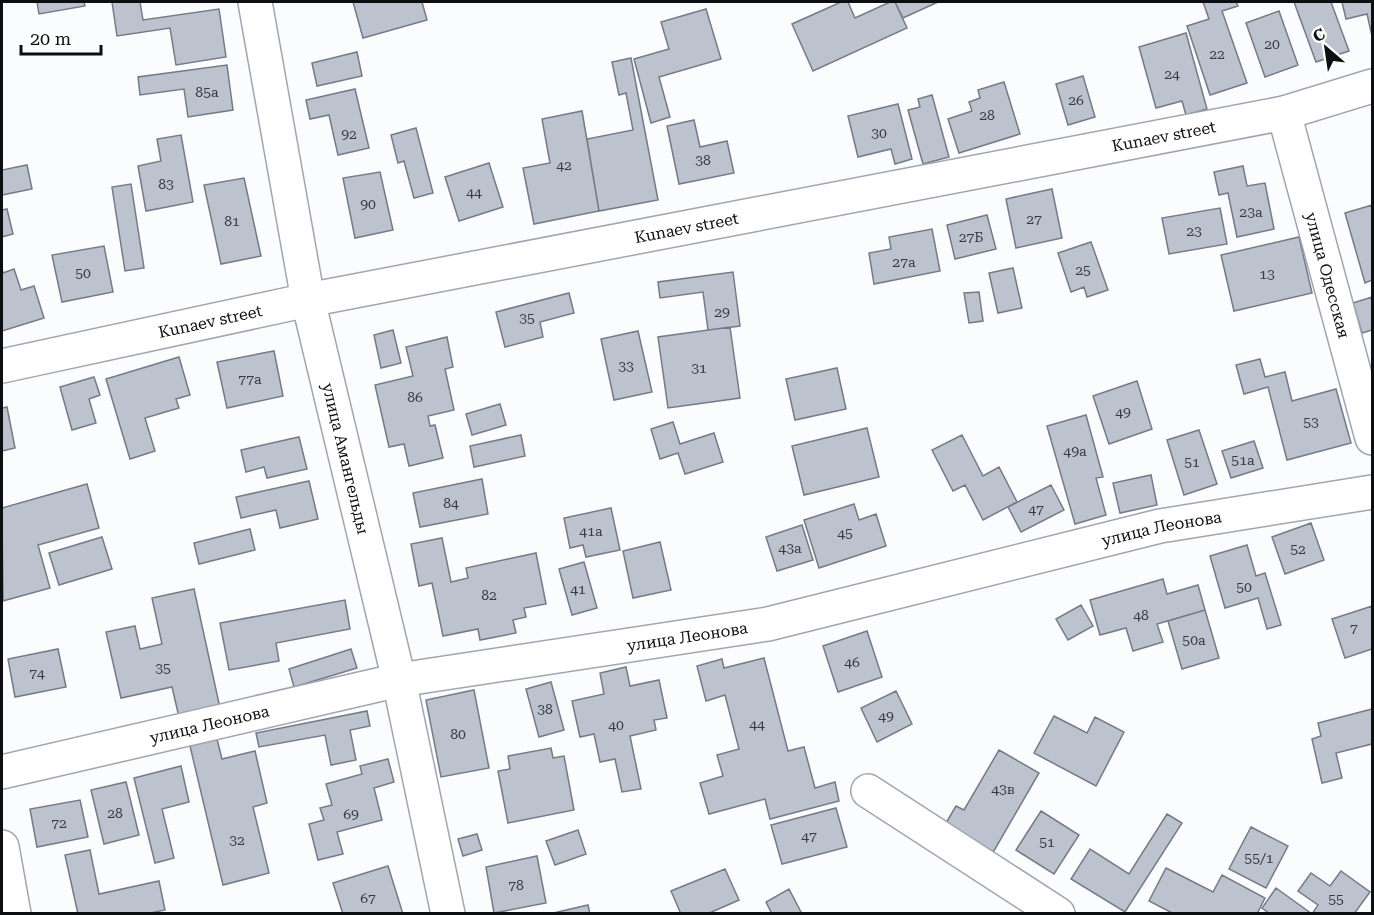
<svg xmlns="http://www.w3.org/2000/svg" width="1374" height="915" font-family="'Roboto Serif',serif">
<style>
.building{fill:#bcc2ce;stroke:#757b86;stroke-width:1.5}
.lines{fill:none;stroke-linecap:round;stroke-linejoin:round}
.minor-casing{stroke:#a0a6b1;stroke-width:36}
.major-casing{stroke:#a0a6b1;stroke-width:36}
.minor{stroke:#fff;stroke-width:33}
.major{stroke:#fff;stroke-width:33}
.labels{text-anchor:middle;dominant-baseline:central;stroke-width:4.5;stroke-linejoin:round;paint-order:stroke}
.number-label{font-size:14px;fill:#383c41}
.street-label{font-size:16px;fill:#0c0f12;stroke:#fff}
</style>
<rect width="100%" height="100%" fill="#fafcfe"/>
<path class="building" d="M37,2H84L85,6L39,14Z
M112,2H140L143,20L219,9L226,57L176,65L170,28L117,36Z
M353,2H422L427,20L363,38Z
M841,2H848L855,18L890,2H895L907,28L813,71L792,24Z
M895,2H938L903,18Z
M1203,2H1236L1238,6L1222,11L1247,83L1210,95L1187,26L1209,19Z
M1294,2H1331L1349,51L1316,62Z
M1342,2H1372V36L1367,14L1346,19Z
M706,9L721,59L659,77L670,117L651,123L634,59L669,49L661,22Z
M1279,11L1298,65L1265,77L1246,23Z
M1186,33L1207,109L1186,115L1182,101L1156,108L1139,47Z
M357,52L362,76L317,86L312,63Z
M631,58L658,200L599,211L587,139L633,130L626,93L619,95L612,62Z
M227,65L233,110L188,117L184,89L140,95L138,77Z
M1083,76L1095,117L1068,125L1056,84Z
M1004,82L1020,134L959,153L948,119L972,111L969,102L980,98L978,90Z
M355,89L369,148L338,155L329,115L310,119L306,100Z
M932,95L949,157L923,164L908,110L920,107L918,99Z
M898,104L912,159L895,164L891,149L858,157L848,116Z
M582,111L599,211L534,224L523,168L550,163L542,119Z
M694,120L700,147L727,141L734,173L679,184L667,126Z
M416,128L433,193L414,198L404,161L398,163L391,135Z
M181,135L193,202L146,211L138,166L161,161L157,139Z
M489,163L503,207L459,221L445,177Z
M27,165L32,189L2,195V170Z
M1243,166L1247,186L1265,183L1274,229L1237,237L1228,193L1219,195L1214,172Z
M380,172L393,230L355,238L343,178Z
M244,178L261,256L221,264L204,185Z
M131,184L144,268L125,271L112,187Z
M1052,189L1062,238L1016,248L1006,199Z
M1372,205V280L1365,283L1345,213Z
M1220,208L1227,244L1169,254L1162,218Z
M7,209L13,234L2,237V210Z
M987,215L996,249L955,259L947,225Z
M932,229L940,271L874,284L869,253L891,249L889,237Z
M1299,237L1312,293L1234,311L1221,255Z
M1091,242L1108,290L1087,297L1084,287L1071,292L1058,253Z
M104,246L113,292L62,302L52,255Z
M2,268L3,273L14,269L21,290L34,286L44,318L2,331Z
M1013,268L1022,308L998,313L989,273Z
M733,272L740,326L708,330L703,292L660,298L658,282Z
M979,292L983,321L969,323L964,293Z
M569,293L574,313L540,322L543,337L505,347L496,312Z
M1372,297V330L1362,333L1353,303Z
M730,327L740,398L668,408L658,337Z
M393,330L401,363L381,368L374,335Z
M638,331L652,392L614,400L601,339Z
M447,337L453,367L445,369L454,410L428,416L430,426L435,425L443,458L409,466L404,444L389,447L375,385L413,376L406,347Z
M274,351L283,396L227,408L217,362Z
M179,357L190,395L176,399L179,408L145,418L155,451L130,459L106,379Z
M1260,359L1265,377L1285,372L1292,401L1336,389L1351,443L1287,460L1268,387L1244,394L1236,365Z
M837,368L846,409L795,420L786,379Z
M94,377L100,395L89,399L96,423L72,430L60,387Z
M1137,381L1152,429L1109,444L1093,396Z
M500,404L506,425L472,435L466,414Z
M7,407L15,448L2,451V408Z
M1086,415L1103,477L1096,478L1106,515L1075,524L1047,426Z
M673,422L680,444L714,433L723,462L685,474L678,453L660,459L651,429Z
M867,428L879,477L804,495L792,446Z
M1199,430L1217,484L1184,495L1167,440Z
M521,435L525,456L474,467L470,446Z
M962,435L983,476L999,467L1017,502L983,520L965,485L953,491L932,450Z
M299,437L307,469L267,478L264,467L246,472L241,450Z
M1254,441L1263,468L1231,478L1222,451Z
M1151,475L1157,505L1120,513L1113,483Z
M482,479L488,514L420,527L413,493Z
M309,481L318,519L280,528L276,510L241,518L236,497Z
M87,484L99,528L38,545L50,588L3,601L2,508Z
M1051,485L1064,510L1021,532L1008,507Z
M854,504L859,520L876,514L886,546L819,568L804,520Z
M611,508L620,550L586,557L583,545L570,548L564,518Z
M1311,523L1324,560L1285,574L1272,537Z
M802,525L813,560L777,571L766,537Z
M250,529L255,550L199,564L194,543Z
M102,537L112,569L59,585L49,553Z
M442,538L451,582L468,578L466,568L536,553L546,604L524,608L526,617L513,620L516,633L480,640L478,629L443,636L432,583L419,586L411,544Z
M660,542L671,590L633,598L623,551Z
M1247,545L1256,576L1265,573L1281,625L1267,629L1258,598L1225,608L1210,556Z
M584,562L597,608L572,615L559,569Z
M1163,579L1167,594L1198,585L1205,610L1157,624L1163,642L1133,651L1126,628L1100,635L1090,600Z
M194,589L220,708L179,717L172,687L121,698L106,632L135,626L140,649L162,644L152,598Z
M345,600L350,629L276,643L279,661L229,670L220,623Z
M1081,605L1093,626L1068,640L1056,619Z
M1372,606V649L1345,658L1332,619Z
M1205,610L1219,658L1182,669L1168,621Z
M867,631L882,677L838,692L823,646Z
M58,649L66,687L15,697L8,659Z
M351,649L357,668L294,687L289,669Z
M764,658L788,751L804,747L815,788L835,782L839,801L770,819L765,799L709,814L700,783L723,776L717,755L739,749L725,695L706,701L697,666L722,659L724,668Z
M626,667L630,686L659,680L667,718L654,720L656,730L630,736L641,789L622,792L615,759L600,762L594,734L580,737L572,701L604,694L600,673Z
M551,682L564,730L539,737L526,689Z
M474,690L489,768L441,777L426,700Z
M896,691L912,724L877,742L861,708Z
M1372,709V747V744L1336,753L1342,778L1322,783L1312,739L1321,736L1318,723Z
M367,711L370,726L350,730L356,760L331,765L325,735L259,747L256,733Z
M1054,716L1087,733L1095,717L1124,732L1096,786L1034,753Z
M217,739L222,759L255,751L267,803L253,807L269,873L223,885L190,746Z
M551,748L553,758L564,756L574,810L508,823L498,771L510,769L508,756Z
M999,750L1039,773L991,856L943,828L956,806L964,810Z
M388,759L394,782L374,788L382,820L337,832L343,854L318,860L309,824L324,820L320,808L332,805L326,784L362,774L360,766Z
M181,766L189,802L162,809L174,858L155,863L134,778Z
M126,782L139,835L104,844L91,790Z
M80,800L88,837L37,847L30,809Z
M836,808L847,847L782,864L771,825Z
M1041,811L1079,835L1054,874L1016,850Z
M1167,814L1182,823L1125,912L1071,879L1090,849L1129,874Z
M1251,827L1288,846L1266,888L1229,869Z
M578,830L586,854L555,865L546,841Z
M477,834L482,850L463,856L458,839Z
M90,850L99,894L159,881L165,910L146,914H78L65,855Z
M537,856L546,903L494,913L486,867Z
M388,866L403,914H343L333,883Z
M1166,868L1213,892L1222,875L1265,898L1257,914H1174L1149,901Z
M725,869L739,900L707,914H681L671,891Z
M1341,871L1370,892L1354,914H1312L1318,905L1298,891L1311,873L1330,886Z
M1276,888L1312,914H1270L1262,908Z
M789,889L802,914H772L766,902Z
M588,905L590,914H549Z"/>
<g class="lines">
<defs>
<g id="minor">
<path id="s1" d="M255,2L308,300L1284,113L1372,86"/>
<path id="s2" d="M1284,113L1372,438"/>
<path id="s3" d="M2,772L399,680L768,624L1160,526L1372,492"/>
<path d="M868,791L1058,914"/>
<path d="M2,847L14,914"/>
</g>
<g id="major">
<path id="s4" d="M2,366L308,300L399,680L448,914"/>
</g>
</defs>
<use href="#minor" class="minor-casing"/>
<use href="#major" class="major-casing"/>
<use href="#minor" class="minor"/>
<use href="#major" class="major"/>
</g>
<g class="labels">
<g class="number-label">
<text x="1272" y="44">20</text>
<text x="1217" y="54">22</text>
<text x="1172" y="74">24</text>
<text x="207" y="92">85а</text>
<text x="1076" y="100">26</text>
<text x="987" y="115">28</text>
<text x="879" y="133">30</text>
<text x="349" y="134">92</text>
<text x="703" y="160">38</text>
<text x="564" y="165">42</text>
<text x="166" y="184">83</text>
<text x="474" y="192">44</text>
<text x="368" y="204">90</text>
<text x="1251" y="212">23а</text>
<text x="1034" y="219">27</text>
<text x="232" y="221">81</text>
<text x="1194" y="231">23</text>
<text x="971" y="237">27Б</text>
<text x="904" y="262">27а</text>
<text x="1083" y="270">25</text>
<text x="83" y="273">50</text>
<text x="1267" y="274">13</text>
<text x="722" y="312">29</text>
<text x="527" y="318">35</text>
<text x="626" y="366">33</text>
<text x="699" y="368">31</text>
<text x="250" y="379">77а</text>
<text x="415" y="397">86</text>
<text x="1123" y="412">49</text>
<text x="1311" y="422">53</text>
<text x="1075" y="451">49а</text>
<text x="1243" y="460">51а</text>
<text x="1192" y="462">51</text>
<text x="451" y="503">84</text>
<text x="1036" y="509">47</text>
<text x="591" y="531">41а</text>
<text x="845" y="533">45</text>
<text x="790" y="548">43а</text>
<text x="1298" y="549">52</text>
<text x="1244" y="587">50</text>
<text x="578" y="589">41</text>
<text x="489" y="595">82</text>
<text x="1141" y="615">48</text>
<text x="1354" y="628">7</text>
<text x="1194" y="640">50а</text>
<text x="852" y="662">46</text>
<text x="163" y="668">35</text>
<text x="37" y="673">74</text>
<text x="545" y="709">38</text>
<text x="886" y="716">49</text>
<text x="757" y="724">44</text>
<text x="616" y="725">40</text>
<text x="458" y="734">80</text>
<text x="1003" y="789">43в</text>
<text x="115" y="813">28</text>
<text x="351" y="814">69</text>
<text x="59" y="823">72</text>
<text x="809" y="836">47</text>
<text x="237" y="840">32</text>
<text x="1047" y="842">51</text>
<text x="1259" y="858">55/1</text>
<text x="516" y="885">78</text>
<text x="368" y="898">67</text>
<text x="1336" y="899">55</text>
</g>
<g class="street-label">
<text stroke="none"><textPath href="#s1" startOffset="1174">Kunaev street</textPath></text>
<text stroke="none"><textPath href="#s1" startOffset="688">Kunaev street</textPath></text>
<text stroke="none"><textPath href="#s2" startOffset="168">улица Одесская</textPath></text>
<text stroke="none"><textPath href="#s4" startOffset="213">Kunaev street</textPath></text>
<text stroke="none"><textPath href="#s4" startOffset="476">улица Амангельды</textPath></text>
<text stroke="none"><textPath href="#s3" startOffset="1186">улица Леонова</textPath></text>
<text stroke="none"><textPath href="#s3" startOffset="699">улица Леонова</textPath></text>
<text stroke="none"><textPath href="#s3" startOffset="213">улица Леонова</textPath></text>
</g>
</g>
<rect width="1374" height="915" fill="none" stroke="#0c0f12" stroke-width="6"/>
<g transform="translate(1326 48) rotate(331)" stroke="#ffffff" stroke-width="4.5" paint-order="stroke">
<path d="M0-4.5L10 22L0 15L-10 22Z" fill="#0c0f12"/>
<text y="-9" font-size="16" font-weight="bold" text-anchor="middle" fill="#0c0f12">С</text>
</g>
<path d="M21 45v9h80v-9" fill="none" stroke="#0c0f12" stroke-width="3"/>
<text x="30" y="45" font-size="18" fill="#0c0f12" stroke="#ffffff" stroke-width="4.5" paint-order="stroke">20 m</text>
</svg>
